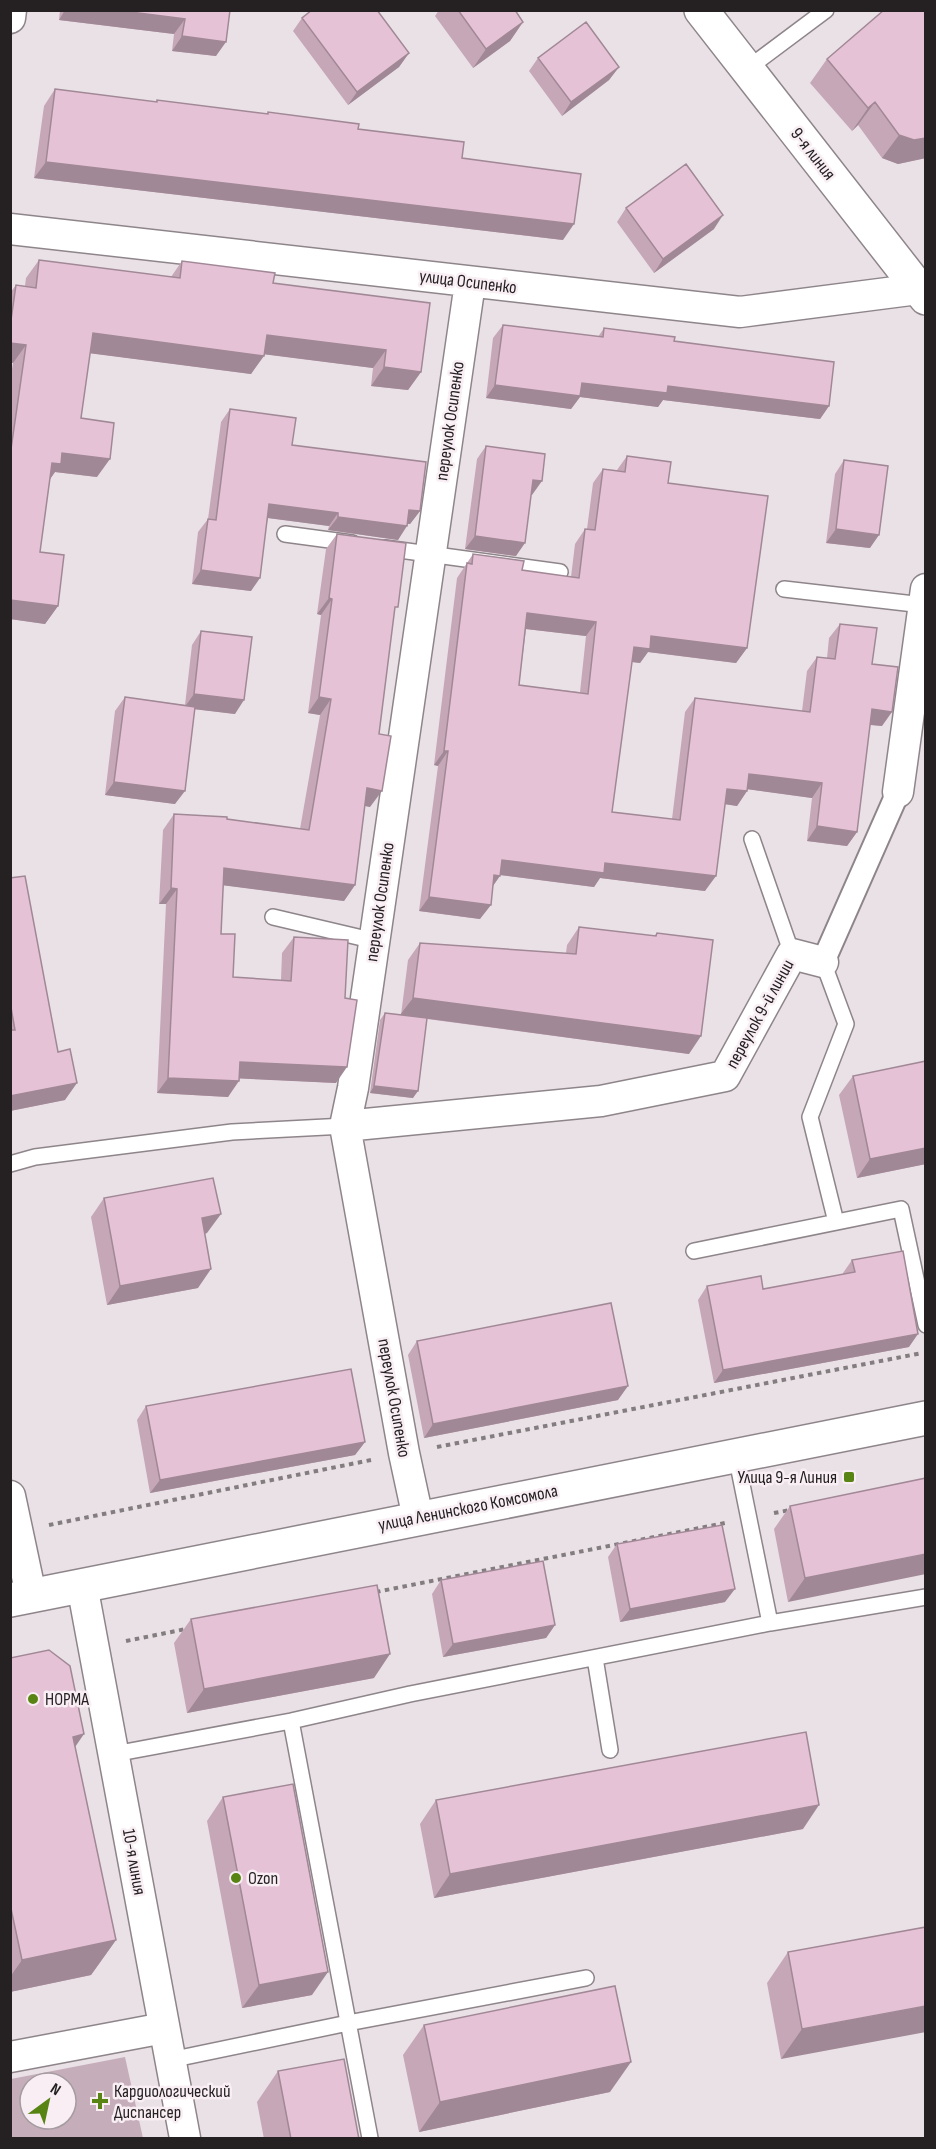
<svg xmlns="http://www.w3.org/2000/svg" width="936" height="2149" font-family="'Sofia Sans Condensed',sans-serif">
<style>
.green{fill:#c5adba;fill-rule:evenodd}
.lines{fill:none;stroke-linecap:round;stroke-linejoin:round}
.service-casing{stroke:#8e858a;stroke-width:18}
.pedestrian-casing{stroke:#8e858a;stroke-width:26}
.minor-casing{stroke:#8e858a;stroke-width:33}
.tertiary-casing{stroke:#8e858a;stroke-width:36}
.path{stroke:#837d80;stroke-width:4;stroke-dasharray:4.5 4.5;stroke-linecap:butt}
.service{stroke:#fff;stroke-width:15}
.pedestrian{stroke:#fff;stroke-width:22}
.minor{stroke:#fff;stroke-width:30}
.tertiary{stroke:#fff;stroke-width:33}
.wall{fill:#c6a7b8;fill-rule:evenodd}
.shaded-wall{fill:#a18896}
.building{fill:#e6c2d6;stroke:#a18896;stroke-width:1.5;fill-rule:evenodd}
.poi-dot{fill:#578413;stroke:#f8eef3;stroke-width:2}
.labels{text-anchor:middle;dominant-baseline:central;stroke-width:5;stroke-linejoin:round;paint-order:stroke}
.street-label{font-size:18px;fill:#252123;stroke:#f8eef3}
.poi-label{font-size:18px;fill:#252123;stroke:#f8eef3;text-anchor:start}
</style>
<rect width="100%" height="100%" fill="#eae1e6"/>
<path class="green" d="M125,2057L143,2138H11V2079ZM30,2083H66V2119H30Z"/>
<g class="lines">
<defs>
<path id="service" d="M747,69L826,10
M285,534L352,543
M385,548L560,572
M784,589L923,605
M752,839L792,954
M273,917L375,941
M823,962L846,1024L810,1117L836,1222
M10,1164L35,1157L232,1132L345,1126
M694,1251L901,1209L926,1325
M770,1623L926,1597
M595,1658L610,1750
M291,1721L370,2138
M114,1754L291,1721L410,1694L770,1623L736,1455
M170,2060L348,2023L586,1978"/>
<path id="pedestrian" d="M823,962L898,792"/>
<path id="minor" d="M10,18L11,10
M10,229L740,312L926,288
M898,792L926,589
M345,1126L601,1101L725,1076L792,954L823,962
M10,1496L31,1595
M418,1518L404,1453L345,1126L353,1088L470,283
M82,1585L185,2138
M10,2057L164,2028"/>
<path id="tertiary" d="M701,10L926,298
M10,1600L926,1418"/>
</defs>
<use href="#service" class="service-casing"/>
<use href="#pedestrian" class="pedestrian-casing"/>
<use href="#minor" class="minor-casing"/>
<use href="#tertiary" class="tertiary-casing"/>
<path class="path" d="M437,1447L922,1353
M774,1513L790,1510
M49,1525L371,1460
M376,1592L725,1523
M126,1641L186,1629"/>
<use href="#service" class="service"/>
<use href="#pedestrian" class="pedestrian"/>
<use href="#minor" class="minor"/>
<use href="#tertiary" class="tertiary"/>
</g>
<path class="wall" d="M60,10H230L216,56L172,51L174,34L59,20Z
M439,10H515L523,22L510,41L473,68L435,16Z
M926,10V158L898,164L882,158L858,125L852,131L810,83L827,59Z
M302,18L409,53L399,67L348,105L293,31Z
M538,58L619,67L609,80L562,116L529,71Z
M55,89L156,102L157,100L267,114L268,112L358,129L462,158L563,240L34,178L44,106Z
M626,208L714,229L654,273L617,222Z
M39,260L171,277L182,261L273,283L421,372L408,390L371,386L373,368L264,354L251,374L90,353L81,418L97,477L55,472L50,479L40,552L58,606L45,624L10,619V381L13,363L10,362V293L16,285L25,286L26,278Z
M503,325L598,337L604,328L674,341L829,406L820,419L663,400L658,407L580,397L571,409L486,398L493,338Z
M230,409L292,445L420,511L410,524H407L398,540L328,530L329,526L268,518L251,591L192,584L198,532L208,519L221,422Z
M486,446L532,495H531L516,556L465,549L477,459Z
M627,456L668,483L747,648L736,663L648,652L640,663L632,662L612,812L672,819L685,712L695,698L802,711L807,671L817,657L827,658L829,638L840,624L872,664L882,726L870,725L857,832L847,846L807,841L812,798L747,789V791L737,806L725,804L705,891L600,878L594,887L500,875L493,886L480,919L419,911L438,766L434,765L457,578L473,554L522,570L571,577L575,544L585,529H587L593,483L603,469L617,470ZM526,629L586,636L580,692L519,685Z
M844,460L870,548L826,543L835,474Z
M337,534L394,612L370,807L365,806L355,885L344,901L223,885L221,934L233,977L281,980L282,953L294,937L336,1083L239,1078L228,1097L157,1093L166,904H159L163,830L174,814L227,819L300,829L320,715L308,713L321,615L317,614L326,549Z
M201,631L235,714L195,709L175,804L105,795L115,711L125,697L185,705L192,645Z
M10,878L58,1052L65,1100L10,1111Z
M579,927L654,936L657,933L689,1054L427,1019L413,1098L370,1093L380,1020L385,1013L401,1015L408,960L420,943L566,953L567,945Z
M926,1061V1164L857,1178L839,1095L853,1076Z
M104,1198L207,1233L205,1234L198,1288L107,1305L91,1217Z
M852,1260L909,1347L714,1383L698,1300L707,1286L763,1289L843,1274V1273Z
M417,1341L618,1400L424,1438L408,1355Z
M146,1406L365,1442L355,1455L150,1493L137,1420Z
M926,1478L788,1602L774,1529L790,1506Z
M617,1544L725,1602L620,1622L608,1557Z
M441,1580L555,1625L546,1638L443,1657L432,1594Z
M191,1619L374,1678L187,1713L174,1643Z
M10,1658L75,1747L116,1940L91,1975L10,1992Z
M223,1797L312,1995L242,2008L207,1821Z
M436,1800L803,1829L434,1898L420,1824Z
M926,1927L781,2059L767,1983L788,1952Z
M424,2025L610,2092L419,2132L403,2055Z
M278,2071L359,2139H264L257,2102Z"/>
<path class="shaded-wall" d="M65,10H115L185,19L174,34L59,20Z
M523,22L510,41L473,68L486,49Z
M182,36L226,42L216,56L172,51Z
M409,53L399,67L348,105L357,92Z
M619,67L609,80L562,116L571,102Z
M875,102L858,125L852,131L868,108Z
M899,135L926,138V158L898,164L882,158Z
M46,162L574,224L563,240L34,178Z
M723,215L714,229L654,273L663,259Z
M93,333L264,356L251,374L80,352Z
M267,335L386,350L373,368L254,353Z
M10,343L26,345L13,363L10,362Z
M384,367L421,372L408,390L371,386Z
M582,383L668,386L829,406L820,419L663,400L658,407L580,397L571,409L486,398L495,385Z
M62,453L110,459L97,477L55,472L48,482L52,463Z
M533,480L542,481L532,495L524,494Z
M269,504L338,513L329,526L260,517Z
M409,510L420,511L410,524L400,523Z
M338,517L407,526L398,540L328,530Z
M836,529L879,535L870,548L826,543Z
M475,536L525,543L516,556L465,549Z
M201,570L260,578L251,591L192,584Z
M329,598L332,599L321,615L317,614Z
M10,600L58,606L45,624L10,619Z
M527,613L596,622L586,636L517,628Z
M651,636L747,648L736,663L648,652L640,663L624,661L634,647Z
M194,694L244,700L235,714L184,708Z
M319,697L331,699L320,715L308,713Z
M872,709L892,712L882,726L862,724Z
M444,751H448L438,766L434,765Z
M749,774L822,783L812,798L739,788Z
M114,782L185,791L175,804L105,795Z
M367,788L382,791L370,807L356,804Z
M727,789L747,791L737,806L717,803Z
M817,826L857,832L847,846L807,841Z
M502,860L605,863L716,876L705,891L600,878L594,887L492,874Z
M224,868L355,885L344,901L213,884Z
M494,875L500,876L490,890Z
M171,888L177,889L166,904H159Z
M429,897L491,905L480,919L419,911Z
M413,998L701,1036L689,1054L400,1015Z
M240,1062L347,1067L336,1083L229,1078Z
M168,1078L239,1081L228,1097L157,1093Z
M77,1083L65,1100L10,1111V1096Z
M374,1086L418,1091L413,1098L370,1093Z
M926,1148V1164L857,1178L870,1159Z
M221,1214L207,1233L188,1237L202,1218Z
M211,1269L198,1288L107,1305L120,1286Z
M918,1334L909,1347L714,1383L723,1370Z
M628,1386L618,1400L424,1438L433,1424Z
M365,1442L355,1455L150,1493L160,1480Z
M926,1554V1574L788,1602L805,1578Z
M735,1589L725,1602L620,1622L630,1609Z
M555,1625L546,1638L443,1657L453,1644Z
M390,1654L374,1678L187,1713L204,1689Z
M84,1734L60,1769L73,1737Z
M819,1805L803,1829L434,1898L450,1874Z
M116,1940L91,1975L10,1992V1977L22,1960Z
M328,1972L312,1995L242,2008L259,1985Z
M926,2006V2032L781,2059L802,2029Z
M631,2062L610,2092L419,2132L440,2102Z"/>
<path class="building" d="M115,10H230L226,42L182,36L185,19Z
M312,10H377L409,53L357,92L302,18Z
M458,10H515L523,22L486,49Z
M884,10H926V138L914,140L899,135L875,102L868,108L827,59Z
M586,22L619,67L571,102L538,58Z
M55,89L157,102V100L268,114V112L359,124L358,129L464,142L462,158L581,174L574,224L46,162Z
M686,164L723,215L663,259L626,208Z
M39,260L180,278L182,261L275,273L273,283L430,303L421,372L384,367L386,350L267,335L264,356L93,333L81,418L114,423L110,459L62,453L61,464L52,463L40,552L64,555L58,606L10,600V456L26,345L10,343V327L16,285L36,288Z
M503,325L603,337L604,328L675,337L674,341L834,362L829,406L668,386L667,393L582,383L580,396L495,385Z
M230,409L296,418L292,445L426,462L420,511L409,510L407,526L338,517V513L269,504L260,578L201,570L208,519L216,520Z
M486,446L545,454L542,481L533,480L525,543L475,536Z
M627,456L671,462L668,483L768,496L747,648L651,636L650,649L634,647L612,812L680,820L695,698L810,712L817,657L835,659L840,624L877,628L872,664L898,667L892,712L872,709L857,832L817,826L822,783L749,774L747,791L727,789L716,876L605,863L604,873L502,860L500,876L494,875L491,905L429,897L448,751H444L467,563L472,564L473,554L524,561L522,570L579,578L585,529L595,530L603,469L625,472ZM527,613L596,622L588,694L519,685Z
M844,460L888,466L879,535L836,529Z
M337,534L406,543L398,607H395L379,734L391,736L382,791L367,788L355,885L224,868L221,934H235L233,977L291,981L294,937L348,940L345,998L357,1000L347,1067L240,1062L239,1081L168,1078L177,889L171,888L174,814L227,817V819L309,830L331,699L319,697L332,599L329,598Z
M201,631L252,637L244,700L194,694Z
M125,697L195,707L185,791L114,782Z
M25,876L58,1052L70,1049L77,1083L10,1096V1030H15L10,1002V878Z
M579,927L656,936L657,933L713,940L701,1036L413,998L420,943L576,954Z
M385,1013L427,1018L418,1091L374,1086Z
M926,1061V1148L870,1159L853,1076Z
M213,1178L221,1214L202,1218L211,1269L120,1286L104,1198Z
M903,1251L918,1334L723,1370L707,1286L761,1276L763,1289L855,1272L852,1260Z
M611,1303L628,1386L433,1424L417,1341Z
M351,1369L365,1442L160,1480L146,1406Z
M926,1478V1554L805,1578L790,1506Z
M722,1525L735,1589L630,1609L617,1544Z
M543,1561L555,1625L453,1644L441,1580Z
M377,1585L390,1654L204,1689L191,1619Z
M49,1650L70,1666L84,1734L73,1737L116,1940L22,1960L10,1904V1658Z
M806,1732L819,1805L450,1874L436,1800Z
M293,1784L328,1972L259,1985L223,1797Z
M926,1927V2006L802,2029L788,1952Z
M615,1986L631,2062L440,2102L424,2025Z
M344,2059L359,2139H291L278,2071Z"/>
<g class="poi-dot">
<rect x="843" y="1471" width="12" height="12" rx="3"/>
<circle cx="33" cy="1699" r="6"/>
<circle cx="236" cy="1878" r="6"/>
<path d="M97 2092h6v6h6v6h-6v6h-6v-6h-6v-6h6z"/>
</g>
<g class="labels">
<g class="street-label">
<text transform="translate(813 154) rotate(52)">9-я линия</text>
<text transform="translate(468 282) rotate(7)">улица Осипенко</text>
<text transform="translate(450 421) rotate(-82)">переулок Осипенко</text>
<text transform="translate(380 902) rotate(-82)">переулок Осипенко</text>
<text transform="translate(760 1014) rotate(-61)">переулок 9-й линии</text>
<text transform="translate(394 1398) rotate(80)">переулок Осипенко</text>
<text transform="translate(468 1508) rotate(-11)">улица Ленинского Комсомола</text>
<text transform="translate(134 1862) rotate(80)">10-я линия</text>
</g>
<g class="poi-label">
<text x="837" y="1477" text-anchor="end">Улица 9-я Линия</text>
<text x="45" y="1699">НОРМА</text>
<text x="248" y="1878">Ozon</text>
<text x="114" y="2091">Кардиологический<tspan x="114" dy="21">Диспансер</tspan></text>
</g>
</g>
<rect width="936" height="2149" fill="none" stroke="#252123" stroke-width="24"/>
<g transform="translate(48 2101) rotate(33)"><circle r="28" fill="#f8eef3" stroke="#a49ca0" stroke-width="1.5"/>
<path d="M0-4.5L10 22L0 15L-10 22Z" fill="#578413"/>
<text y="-9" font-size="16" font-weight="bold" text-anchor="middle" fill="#252123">N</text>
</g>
</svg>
